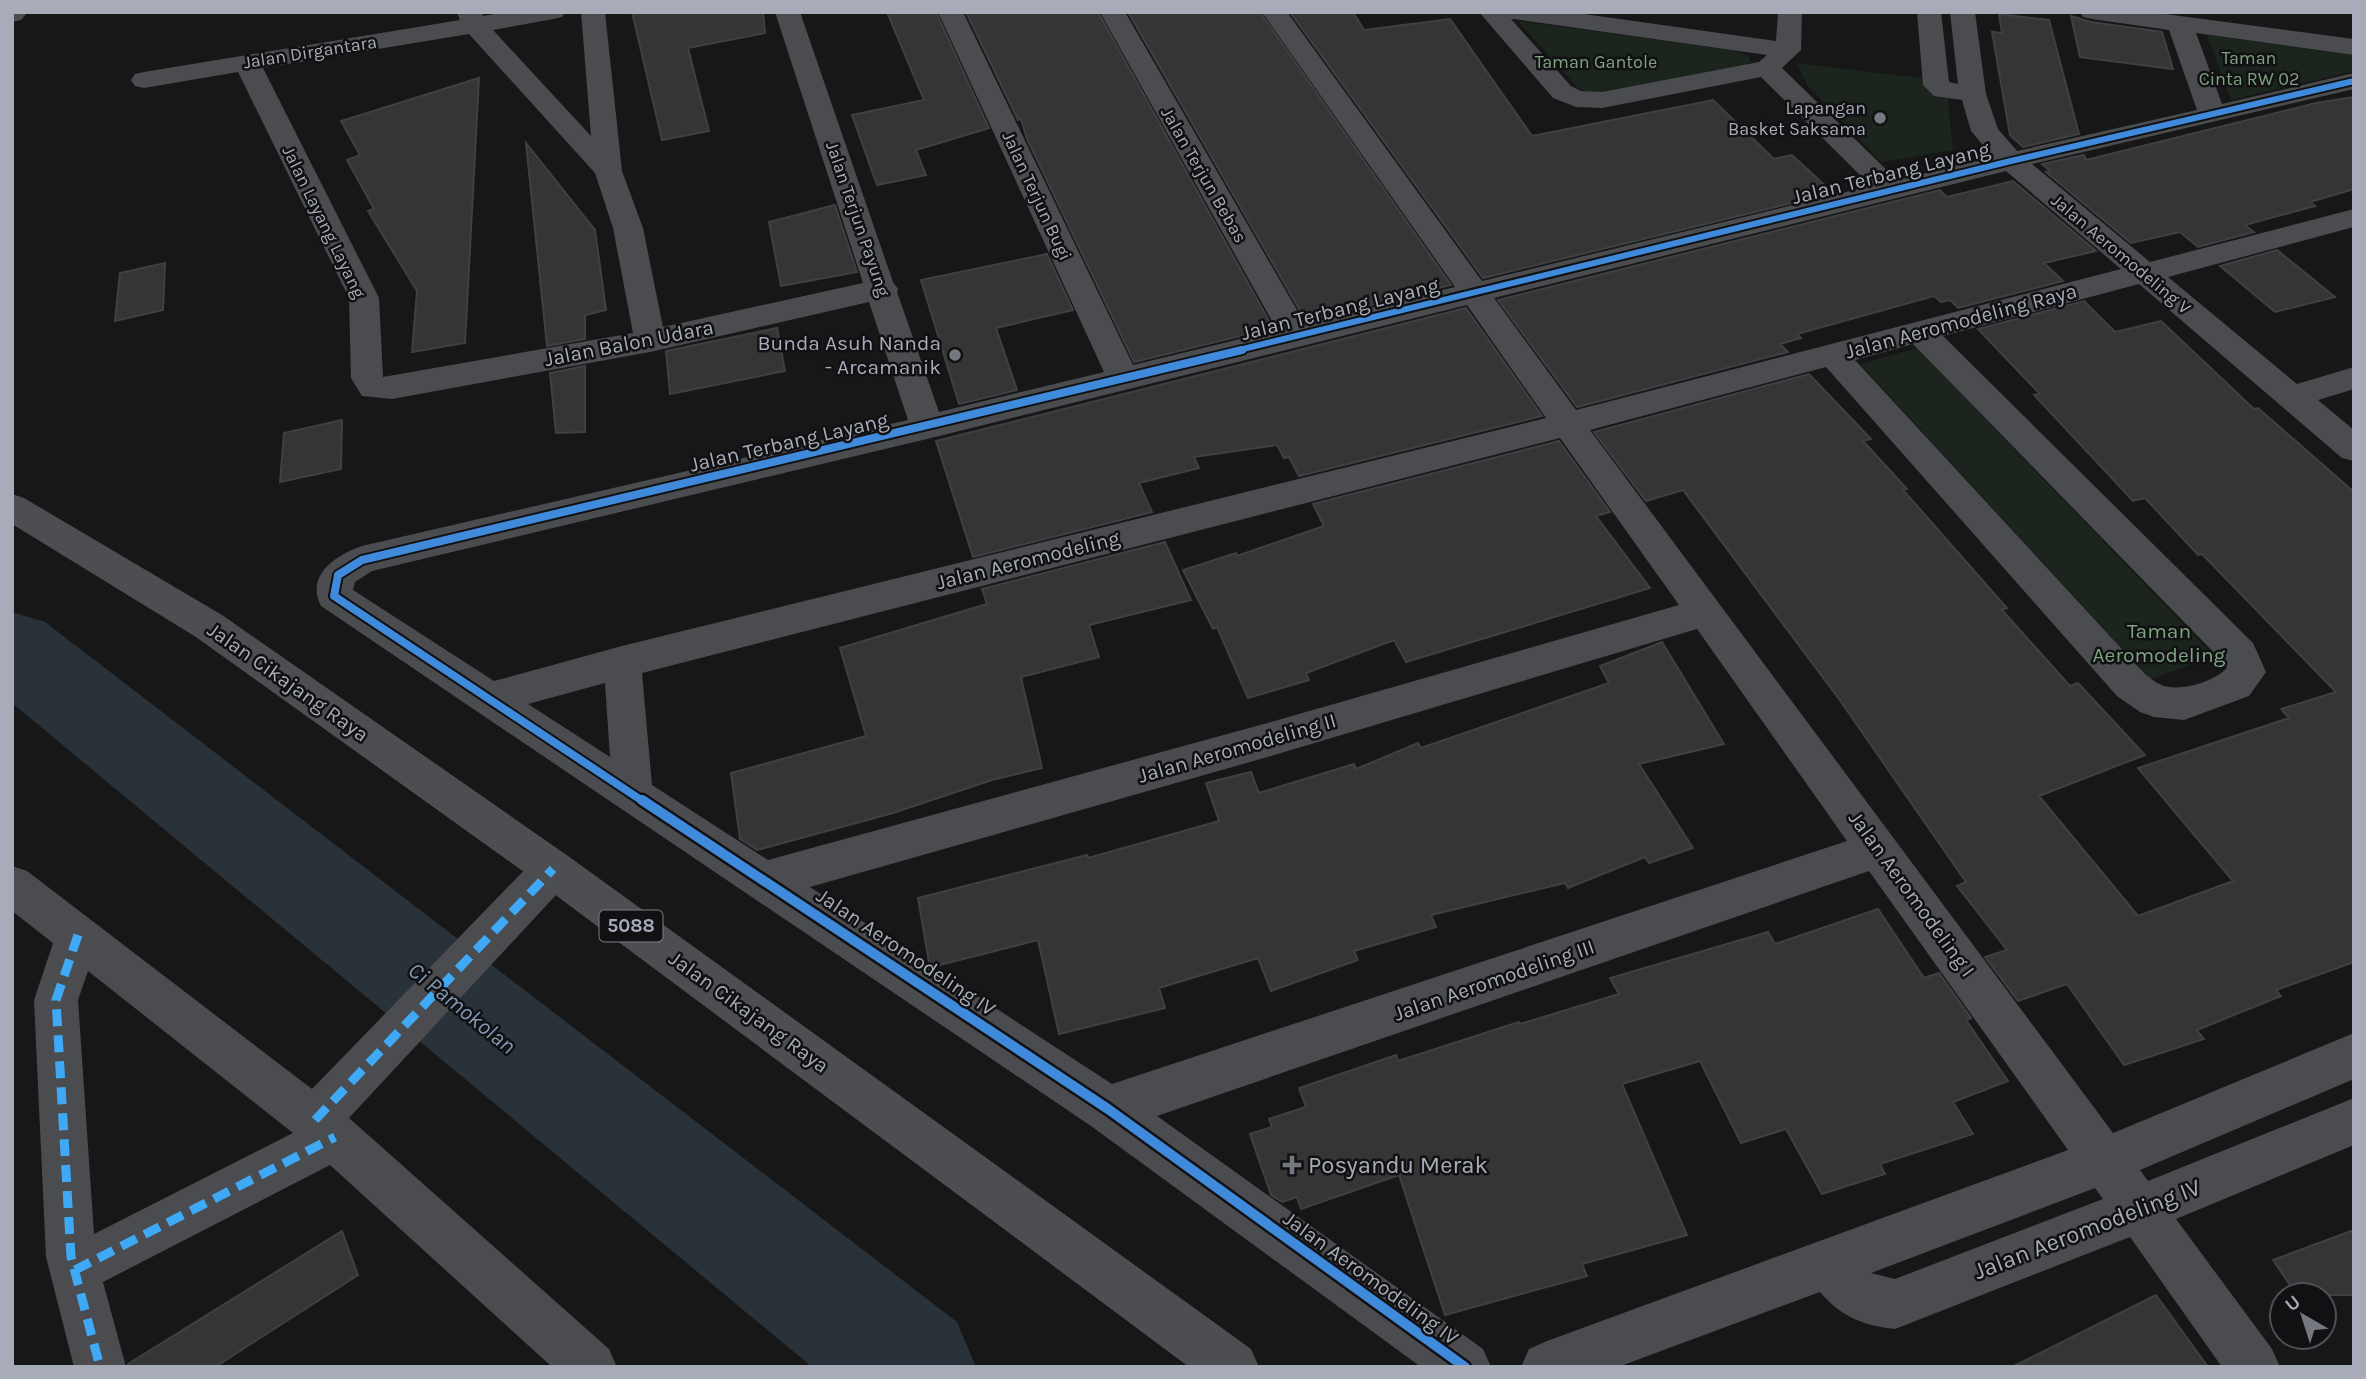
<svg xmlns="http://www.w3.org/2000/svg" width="2366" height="1379" font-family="Karla,sans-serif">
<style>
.green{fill:#1c241e}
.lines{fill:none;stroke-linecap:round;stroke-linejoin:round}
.river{fill:#293139;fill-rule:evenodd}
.building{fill:#353536;stroke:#3f4043;stroke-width:2}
.minor{fill:#4a4c50;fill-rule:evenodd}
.major{fill:#4d4e51;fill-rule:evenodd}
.quiet{stroke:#3fa9f5;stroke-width:9;stroke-dasharray:17 9;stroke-linecap:butt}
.cycleway-far2-casing{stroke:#111113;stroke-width:10}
.cycleway-far1-casing{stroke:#111113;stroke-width:12}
.cycleway-casing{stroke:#111113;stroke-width:15}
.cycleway-far2{stroke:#408adc;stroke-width:6}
.cycleway-far1{stroke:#408adc;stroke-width:8}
.cycleway{stroke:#408adc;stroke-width:10}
.poi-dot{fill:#757880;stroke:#111113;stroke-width:2.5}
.labels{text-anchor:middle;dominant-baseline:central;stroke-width:5;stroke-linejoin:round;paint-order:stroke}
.far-street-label{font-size:18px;fill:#a7acb8;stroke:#111113}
.far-park-label{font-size:18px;fill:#7ea382;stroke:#111113}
.far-poi-label{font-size:18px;fill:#a7acb8;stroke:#111113;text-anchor:end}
.shield{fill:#111113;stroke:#7a7e86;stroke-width:2}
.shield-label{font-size:19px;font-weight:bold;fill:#a7acb8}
.street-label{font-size:21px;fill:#a7acb8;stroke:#111113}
.poi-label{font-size:21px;fill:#a7acb8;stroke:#111113;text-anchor:end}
.park-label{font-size:21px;fill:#7ea382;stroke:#111113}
.water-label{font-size:23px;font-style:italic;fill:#7d98b4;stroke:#111113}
.near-poi-label{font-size:24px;fill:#a7acb8;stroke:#111113;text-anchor:start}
.near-street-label{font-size:24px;fill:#a7acb8;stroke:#111113}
</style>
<rect width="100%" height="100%" fill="#171717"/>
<path class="green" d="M1518,21L1731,50L1749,56L1751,62L1746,65L1608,93L1588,92L1577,87Z
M2207,35L2354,55V71L2231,100Z
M1796,63L1946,81L1953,150L1881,162L1808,86Z
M1917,348L2215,657L2150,679L1860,364Z"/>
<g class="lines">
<path class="river" d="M12,612L45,622L957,1322L976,1367H812L12,703Z"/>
</g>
<path class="building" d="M632,12H763L765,33L688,48L709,131L662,140Z
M887,12H936L989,128L916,150L926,175L877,185L852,115L924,100Z
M966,12H1098L1273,328L1134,362L1027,139L1021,119L1018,120Z
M1128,12H1260L1451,285L1306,321Z
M1290,12H1353L1364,30L1450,19L1532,136L1713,100L1774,159L1792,155L1833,193L1483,278Z
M1999,14L2049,20L2079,134L2023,147L2010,135L1992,32L2002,33Z
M2071,16L2091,22L2162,32L2173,69L2080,57Z
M479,78L465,343L412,352L417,291L368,211L374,209L347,160L360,155L341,121Z
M2354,97V189L2310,202L2315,206L2245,225L2254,232L2198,247L2180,232L2131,243L2046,172L2050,171L2042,164L2084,155L2086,160L2316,103Z
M526,143L595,230L606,310L585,315V339L547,346Z
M2013,181L2096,251L2044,263L2063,281L1958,308L1950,300L1941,302L1934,296L1797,334L1801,338L1780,344L1788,352L1577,407L1498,300L1940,190L1947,197Z
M835,205L857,272L781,286L769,222Z
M2277,250L2335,297L2275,312L2220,266Z
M1047,254L1073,310L996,328L1017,390L959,404L921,280Z
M165,263L163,310L115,321L120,273Z
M2084,301L2115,332L2161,321L2254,409L2258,408L2354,492V962L2276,990L2281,996L2197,1030L2204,1039L2124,1065L2067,984L2018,1001L1985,957L2007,950L1957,886L1966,882L1839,699L1683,490L1646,501L1594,432L1809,374L1871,439L1863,441L1907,489L1903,490L2007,608L2002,610L2070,686L2078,683L2145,755L2039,796L2138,916L2233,881L2138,768L2289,718L2281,709L2336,692L2202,554L2198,555L2145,498L2133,501L2034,395L2040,394L1978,329Z
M1466,308L1542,416L1299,476L1289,457L1284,458L1277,445L1194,457L1199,468L1139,483L1152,512L973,557L936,441Z
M777,328L785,371L670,394L666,351Z
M585,366V432L556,433L550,373Z
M342,420L341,469L280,482L284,433Z
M1559,441L1610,512L1596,516L1650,588L1406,662L1394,640L1306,673L1309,680L1248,698L1217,627L1213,629L1183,570L1236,553L1237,556L1324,526L1313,504Z
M1165,542L1191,600L1089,625L1099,657L1021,677L1042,768L992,780L893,813L757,850L740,839L731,773L866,736L840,648L987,604L982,589Z
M1662,642L1724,744L1639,764L1693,848L1649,863L1645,857L1568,888L1565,883L1431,915L1436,927L1354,951L1358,960L1271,991L1258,958L1159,988L1165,1008L1059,1034L1038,940L936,966L929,962L918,898L1087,855L1088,858L1219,821L1206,783L1251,772L1259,793L1354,764L1356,769L1418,743L1421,748L1609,683L1600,666Z
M1878,909L1924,978L1939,973L1971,1018L1966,1020L2008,1081L1953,1102L1973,1134L1880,1164L1885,1174L1822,1194L1786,1129L1741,1143L1700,1061L1622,1084L1687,1235L1582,1264L1587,1276L1445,1315L1399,1175L1301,1209L1297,1197L1282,1202L1271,1195L1250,1134L1272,1127L1269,1119L1306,1107L1299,1088L1396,1055L1398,1061L1519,1022L1520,1024L1619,994L1610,978L1768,932L1775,944Z
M2354,1230V1295H2297L2273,1260Z
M342,1231L358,1275L215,1367H128V1364Z
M2156,1295L2208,1367H2012Z"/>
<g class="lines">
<path class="minor" d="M457,12H482L483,16L506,12H565L562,17L553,19L493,30L591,136L581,12H605L622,171L643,228L663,327L863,283L775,12H800L893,282L898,289L897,292L939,412L1104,372L938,12H963L1133,365L1277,330L1100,12H1125L1305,324L1455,287L1262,12H1287L1482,281L1871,186L1761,77L1602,108L1576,107L1553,98L1479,12H1570L1776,41L1778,12H1802L1801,50L1782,68L1897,180L1993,157L1971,131L1962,100L1934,96L1923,85L1917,12H1941L1949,82L1958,84L1950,12H1975L1986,94L1998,129L2017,151L2197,110L2169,30L2092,19L2083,17L2080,12H2150L2354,39V55L2196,33L2222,104L2354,73V89L2032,164L2150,262L2354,209V227L2168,277L2297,384L2354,367V389L2318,400L2354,430V461L2342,458L2139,284L1943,336L2253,643L2266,672L2249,696L2184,720L2154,717L2140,712L2117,696L1826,367L1590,430L2113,1133L2354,1033V1079L2140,1170L2148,1181L2354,1098V1145L2176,1219L2272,1349L2280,1367H2222L2130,1237L1895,1329C1864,1326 1840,1316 1820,1292L1618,1367H1521L1529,1349L1547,1341L2068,1150L1869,871L1157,1116L1483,1349L1491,1367H1421L1091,1126L321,606C305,575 336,555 362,546L908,420L869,302L650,352L392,399L362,396L351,378L349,298L238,72L144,88L135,86L131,80L135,74L144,72L460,20ZM1511,19H1514L1767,55L1759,62L1602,92L1581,91L1571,86ZM469,34L595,173L613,228L633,333L383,377L379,298L263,68ZM2006,171L2121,269L1576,410L1494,298ZM1467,305L1546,418L622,646L494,681L353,590L355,582L372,571L927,439ZM1913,344L2224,663L2227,668C2214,682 2182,691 2164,686C2157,684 2150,678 2145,674L1855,360ZM1560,438L1679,605L1271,722L768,860L652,785L642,673ZM1697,629L1847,841L1112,1084L810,887L1271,756ZM605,683L610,757L528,704ZM2095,1188L2103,1199L1895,1279L1871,1273Z
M553,850L568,856L574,869L568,882L349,1118L609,1349L617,1367H552L330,1165L103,1282L126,1367H74L46,1257L34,1000L53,943L12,911V866L27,871L312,1089L538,856ZM88,971L293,1133L94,1234L78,1000Z"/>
<path class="major" d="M12,12H28L21,20L12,22Z
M12,494L24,498L222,615L568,856L1251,1349L1259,1367H1189L538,882L196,637L12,524Z"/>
<path class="quiet" d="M78,935L56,1000L71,1257L100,1367
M315,1120L553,869
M75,1270L335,1137"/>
<defs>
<path id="cycleway-far2" d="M1235,351L2011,161L2354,81"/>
<path id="cycleway-far1" d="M644,802L334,596L338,575L362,560L1242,350"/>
<path id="cycleway" d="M642,800L1108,1109L1465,1367"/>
</defs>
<use href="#cycleway-far2" class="cycleway-far2-casing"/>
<use href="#cycleway-far1" class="cycleway-far1-casing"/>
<use href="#cycleway" class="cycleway-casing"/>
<use href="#cycleway-far2" class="cycleway-far2"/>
<use href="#cycleway-far1" class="cycleway-far1"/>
<use href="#cycleway" class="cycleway"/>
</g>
<g class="poi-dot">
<circle cx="1880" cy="118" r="7"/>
<circle cx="955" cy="355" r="7"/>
<path d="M1288.5 1154.5h7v7h7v7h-7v7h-7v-7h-7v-7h7z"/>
</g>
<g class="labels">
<g class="far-street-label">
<text transform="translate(310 52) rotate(-9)">Jalan Dirgantara</text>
<text transform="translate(1204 175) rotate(60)">Jalan Terjun Bebas</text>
<text transform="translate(1037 196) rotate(65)">Jalan Terjun Bugi</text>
<text transform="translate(858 219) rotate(71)">Jalan Terjun Payung</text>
<text transform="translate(324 222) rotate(64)">Jalan Layang Layang</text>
<text transform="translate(2121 254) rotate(40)">Jalan Aeromodeling V</text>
</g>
<g class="far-park-label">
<text x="2249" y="58">Taman<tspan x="2249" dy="21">Cinta RW 02</tspan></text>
<text x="1596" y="62">Taman Gantole</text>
</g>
<g class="far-poi-label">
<text x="1866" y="108">Lapangan<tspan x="1866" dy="21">Basket Saksama</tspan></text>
</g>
<rect class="shield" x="599.5" y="910.5" width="63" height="31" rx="5"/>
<g class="shield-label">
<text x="631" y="926">5088</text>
</g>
<g class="street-label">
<text transform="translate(1891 173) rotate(-14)">Jalan Terbang Layang</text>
<text transform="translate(1340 309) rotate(-14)">Jalan Terbang Layang</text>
<text transform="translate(1961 321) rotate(-15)">Jalan Aeromodeling Raya</text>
<text transform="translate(629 343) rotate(-11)">Jalan Balon Udara</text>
<text transform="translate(789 442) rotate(-13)">Jalan Terbang Layang</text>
<text transform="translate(1028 560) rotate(-14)">Jalan Aeromodeling</text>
<text transform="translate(288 682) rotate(35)">Jalan Cikajang Raya</text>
<text transform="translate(1237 748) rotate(-16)">Jalan Aeromodeling II</text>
<text transform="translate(1912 894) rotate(54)">Jalan Aeromodeling I</text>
<text transform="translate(906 952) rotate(34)">Jalan Aeromodeling IV</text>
<text transform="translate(1494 980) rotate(-19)">Jalan Aeromodeling III</text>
<text transform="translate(749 1012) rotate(36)">Jalan Cikajang Raya</text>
<text transform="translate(1371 1278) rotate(36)">Jalan Aeromodeling IV</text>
</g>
<g class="poi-label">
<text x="941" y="343">Bunda Asuh Nanda<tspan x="941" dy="24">- Arcamanik</tspan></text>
</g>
<g class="park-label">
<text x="2159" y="631">Taman<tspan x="2159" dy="24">Aeromodeling</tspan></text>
</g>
<g class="water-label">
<text transform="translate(462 1008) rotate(39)">Ci Pamokolan</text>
</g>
<g class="near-poi-label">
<text x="1308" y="1165">Posyandu Merak</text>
</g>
<g class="near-street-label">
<text transform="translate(2087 1229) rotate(-21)">Jalan Aeromodeling IV</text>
</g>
</g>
<rect width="2366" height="1379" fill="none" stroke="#a7acb8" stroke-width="28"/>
<g transform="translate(2303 1316) rotate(321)"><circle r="33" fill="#111113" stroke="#4d4f55" stroke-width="2"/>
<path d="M0-5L12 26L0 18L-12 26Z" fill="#757880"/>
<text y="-10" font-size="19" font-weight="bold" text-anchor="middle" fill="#a7acb8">U</text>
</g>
</svg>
